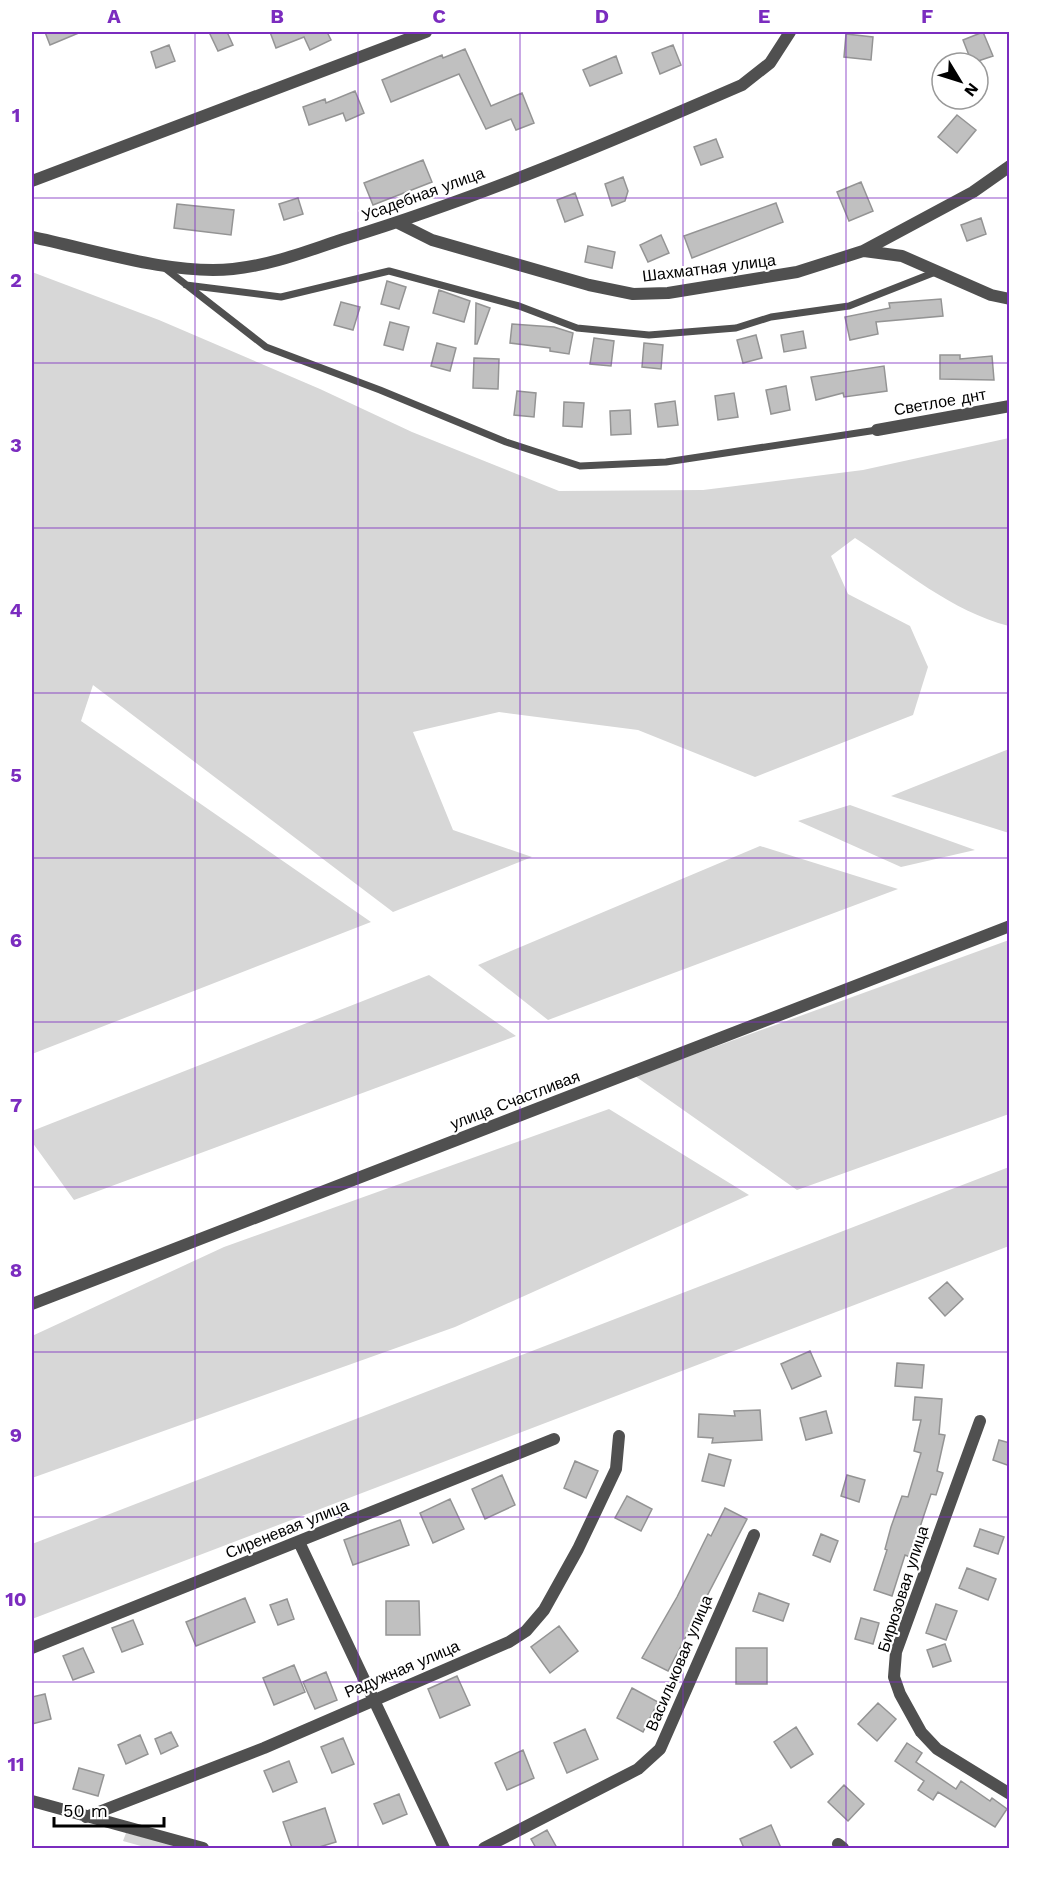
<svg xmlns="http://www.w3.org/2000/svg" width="1041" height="1880" font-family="'Work Sans',sans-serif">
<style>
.green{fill:#d7d7d7}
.building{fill:#c0c0c0;stroke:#949494;stroke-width:1.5}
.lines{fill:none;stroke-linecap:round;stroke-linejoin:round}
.service{stroke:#505050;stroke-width:7}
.minor{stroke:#505050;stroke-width:12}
.grid{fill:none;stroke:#7b2cbf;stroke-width:1.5;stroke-opacity:0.55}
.labels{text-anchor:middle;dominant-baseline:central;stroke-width:4.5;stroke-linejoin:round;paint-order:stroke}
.street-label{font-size:16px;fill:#000;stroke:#fff}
.neatline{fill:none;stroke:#7b2cbf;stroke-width:2}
.grid-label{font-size:20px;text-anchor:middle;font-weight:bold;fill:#7b2cbf}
</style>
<rect width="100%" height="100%" fill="#fff"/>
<path class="green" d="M32,272L159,320L320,389L412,432L559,491L703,490L863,470L1009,438V626C951,611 904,570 855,538L831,556L848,594L910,626L928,667L913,715L755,777L638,730L499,712L413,732L453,830L532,857L393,912L93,685L81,721L371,922L32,1054Z
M1009,749V833L891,796Z
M850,805L975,850L901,867L798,821Z
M760,846L898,889L548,1020L478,965Z
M1009,940V1114L797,1190L635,1076Z
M429,975L516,1036L74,1200L32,1142V1131Z
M609,1109L749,1195L455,1327L32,1478V1336L224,1247Z
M1009,1167V1246L32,1619V1544Z
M126,1833L187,1848H148L123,1841Z"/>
<path class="building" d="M45,32H81L50,45Z
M209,32H227L233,45L218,51Z
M270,32H327L331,40L310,50L304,37L276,48Z
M983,32L993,56L972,63L963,40Z
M846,34L873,37L871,60L844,57Z
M169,45L175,61L156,68L151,52Z
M673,45L681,65L660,74L652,53Z
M465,49L491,106L522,93L534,123L516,130L511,119L486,129L459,74L391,102L382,80L442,55L443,58Z
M616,56L622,73L590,86L583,70Z
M355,91L364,113L346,121L343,113L309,125L303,107L325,99L326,103Z
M957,115L976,130L957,153L938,137Z
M716,139L723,157L701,165L694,147Z
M423,160L432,182L373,205L364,183Z
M623,177L628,191L625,201L612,206L605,184Z
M861,182L873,211L849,221L837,192Z
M575,193L583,215L565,222L557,200Z
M298,198L303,214L284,220L279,204Z
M776,203L783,222L692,258L684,236Z
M177,204L234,210L231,235L174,228Z
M981,218L986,234L967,241L961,225Z
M661,235L669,253L648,262L640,245Z
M588,246L615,252L612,268L585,262Z
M387,281L406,287L399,309L381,304Z
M439,290L470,301L464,322L433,313Z
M941,299L943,316L876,322L878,334L850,340L845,317L890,308L889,303Z
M341,302L360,307L353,330L334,325Z
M476,303L490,308L477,344H475Z
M390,322L409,327L403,350L384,345Z
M512,324L554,327L573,333L569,354L550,351V348L510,343Z
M803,331L806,348L784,352L781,335Z
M756,335L762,358L743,363L737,340Z
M594,338L614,341L611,366L590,364Z
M437,343L456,348L450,371L431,366Z
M644,343L663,345L661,369L642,367Z
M940,355H960V359L992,356L994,380L940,379Z
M474,358L499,359L498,389L473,388Z
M884,366L887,391L844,397L843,393L816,400L811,377Z
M786,386L790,410L771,414L766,390Z
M517,391L536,393L534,417L514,415Z
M734,393L738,417L718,420L715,396Z
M675,401L678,425L658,427L655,404Z
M564,402L584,403L582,427L563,426Z
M630,410L631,434L611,435L610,411Z
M947,1282L963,1299L945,1316L929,1298Z
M810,1351L821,1376L792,1389L781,1364Z
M897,1363L924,1365L922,1388L895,1386Z
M915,1397L942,1399L939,1434L945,1435L937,1471L943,1473L936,1495L931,1494L910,1557L905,1555L892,1596L874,1590L887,1550L885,1549L891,1527L902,1496L908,1497L921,1453L914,1451L921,1420H913Z
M760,1410L762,1440L712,1443L713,1438L698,1437L699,1414L735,1416L734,1411Z
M826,1411L832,1433L806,1440L800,1418Z
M999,1440L1010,1443V1466L993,1460Z
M709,1454L731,1460L724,1486L702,1481Z
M575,1461L598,1471L586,1498L564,1488Z
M502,1475L515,1505L485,1519L472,1489Z
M847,1475L865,1480L859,1502L841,1496Z
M627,1496L652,1509L641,1531L615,1518Z
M450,1499L464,1529L433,1543L420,1513Z
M725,1508L747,1519L668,1671L642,1658L677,1597L708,1534L711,1536Z
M400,1520L409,1545L353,1565L344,1540Z
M980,1529L1004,1537L998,1554L974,1546Z
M821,1534L838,1541L830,1562L813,1555Z
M967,1568L996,1579L988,1600L959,1588Z
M759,1593L789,1604L783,1621L753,1611Z
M245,1598L255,1622L196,1646L186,1622Z
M287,1599L294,1619L278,1625L270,1605Z
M386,1601H419L420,1635H386Z
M936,1604L957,1611L946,1640L926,1633Z
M861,1618L879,1623L873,1644L855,1639Z
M133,1620L143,1644L122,1652L112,1628Z
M559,1626L578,1651L550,1673L531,1647Z
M945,1644L951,1661L933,1667L927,1650Z
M83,1648L94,1672L73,1680L63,1656Z
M736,1648H767V1684H736Z
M294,1665L305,1692L274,1705L263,1678Z
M326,1672L337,1700L315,1709L303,1682Z
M457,1676L470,1705L440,1718L428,1689Z
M632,1688L658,1702L643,1732L617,1718Z
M45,1694L51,1719L32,1724V1697Z
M878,1703L896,1719L877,1741L858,1724Z
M796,1727L813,1754L791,1768L774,1742Z
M585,1729L598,1759L567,1773L554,1743Z
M171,1732L178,1746L161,1754L155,1739Z
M140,1735L148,1754L126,1764L118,1745Z
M343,1738L354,1764L332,1773L321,1747Z
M907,1743L922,1753L916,1762L956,1789L961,1781L990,1801L992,1798L1007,1809L995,1827L938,1792L933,1800L918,1790L924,1781L895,1761Z
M523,1750L534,1778L507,1790L495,1763Z
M289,1761L297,1782L273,1792L264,1771Z
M79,1768L104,1775L98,1796L73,1789Z
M844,1785L864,1804L848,1821L828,1802Z
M399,1794L407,1814L383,1824L374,1804Z
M325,1808L336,1842L316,1848H292L283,1822Z
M771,1825L781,1848H744L740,1839Z
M547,1830L557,1848H536L531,1839Z"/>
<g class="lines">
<path class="service" d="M166,269L266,347L380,390L506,442L580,466L666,462L877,430
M186,285L281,297L389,271L519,306L577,328L649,335L736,328L771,317L849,306L938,271"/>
<path class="minor" d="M32,181L426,32
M398,223L432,240L589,285L633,294L668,293L797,272L863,251L973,192L1010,166
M32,237C95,250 169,275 233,269C273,265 309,250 347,238C481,197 613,141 742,85L770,63L790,32
M864,251L902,256L991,295L1010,299
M877,430L1010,406
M32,1304L1010,926
M980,1421L896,1652L894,1677L900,1694L921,1732L937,1749L1010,1794
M299,1542L444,1848
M32,1648L554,1439
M32,1801L203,1848
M86,1817L264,1748L509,1642L526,1631L544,1610L578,1549L616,1469L619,1436
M838,1844L843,1848
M484,1848L638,1769L660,1749L754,1535"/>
</g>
<path class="grid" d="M195,32V1848M358,32V1848M520,32V1848M683,32V1848M846,32V1848M32,198H1010M32,363H1010M32,528H1010M32,693H1010M32,858H1010M32,1022H1010M32,1187H1010M32,1352H1010M32,1517H1010M32,1682H1010"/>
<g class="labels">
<g class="street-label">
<text transform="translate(423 194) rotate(-20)">Усадебная улица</text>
<text transform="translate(709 268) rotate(-7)">Шахматная улица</text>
<text transform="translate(940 402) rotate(-10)">Светлое днт</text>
<text transform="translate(515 1100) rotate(-21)">улица Счастливая</text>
<text transform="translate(287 1529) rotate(-22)">Сиреневая улица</text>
<text transform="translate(903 1589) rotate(-72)">Бирюзовая улица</text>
<text transform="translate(679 1663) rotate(-67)">Васильковая улица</text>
<text transform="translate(402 1669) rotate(-23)">Радужная улица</text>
</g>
</g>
<rect width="1041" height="1880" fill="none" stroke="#ffffff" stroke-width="66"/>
<g transform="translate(960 81) rotate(128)"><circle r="28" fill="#ffffff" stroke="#999999" stroke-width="1.5"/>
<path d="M0-4.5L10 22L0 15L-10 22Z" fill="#000000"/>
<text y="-9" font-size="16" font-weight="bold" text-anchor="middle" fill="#000000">N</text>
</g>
<path d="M54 1817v9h110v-9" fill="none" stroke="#000000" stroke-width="3"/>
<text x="63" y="1817" font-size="18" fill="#000000" stroke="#ffffff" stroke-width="4.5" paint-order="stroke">50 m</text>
<rect x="33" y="33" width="975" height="1814" class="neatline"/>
<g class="grid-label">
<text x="114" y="23">A</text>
<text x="277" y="23">B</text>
<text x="439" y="23">C</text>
<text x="602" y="23">D</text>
<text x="764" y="23">E</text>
<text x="927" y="23">F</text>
<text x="16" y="122">1</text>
<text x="16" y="287">2</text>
<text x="16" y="452">3</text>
<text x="16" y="617">4</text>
<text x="16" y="782">5</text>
<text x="16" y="947">6</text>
<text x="16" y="1112">7</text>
<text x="16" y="1277">8</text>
<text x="16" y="1442">9</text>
<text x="16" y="1606">10</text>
<text x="16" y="1771">11</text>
</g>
</svg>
